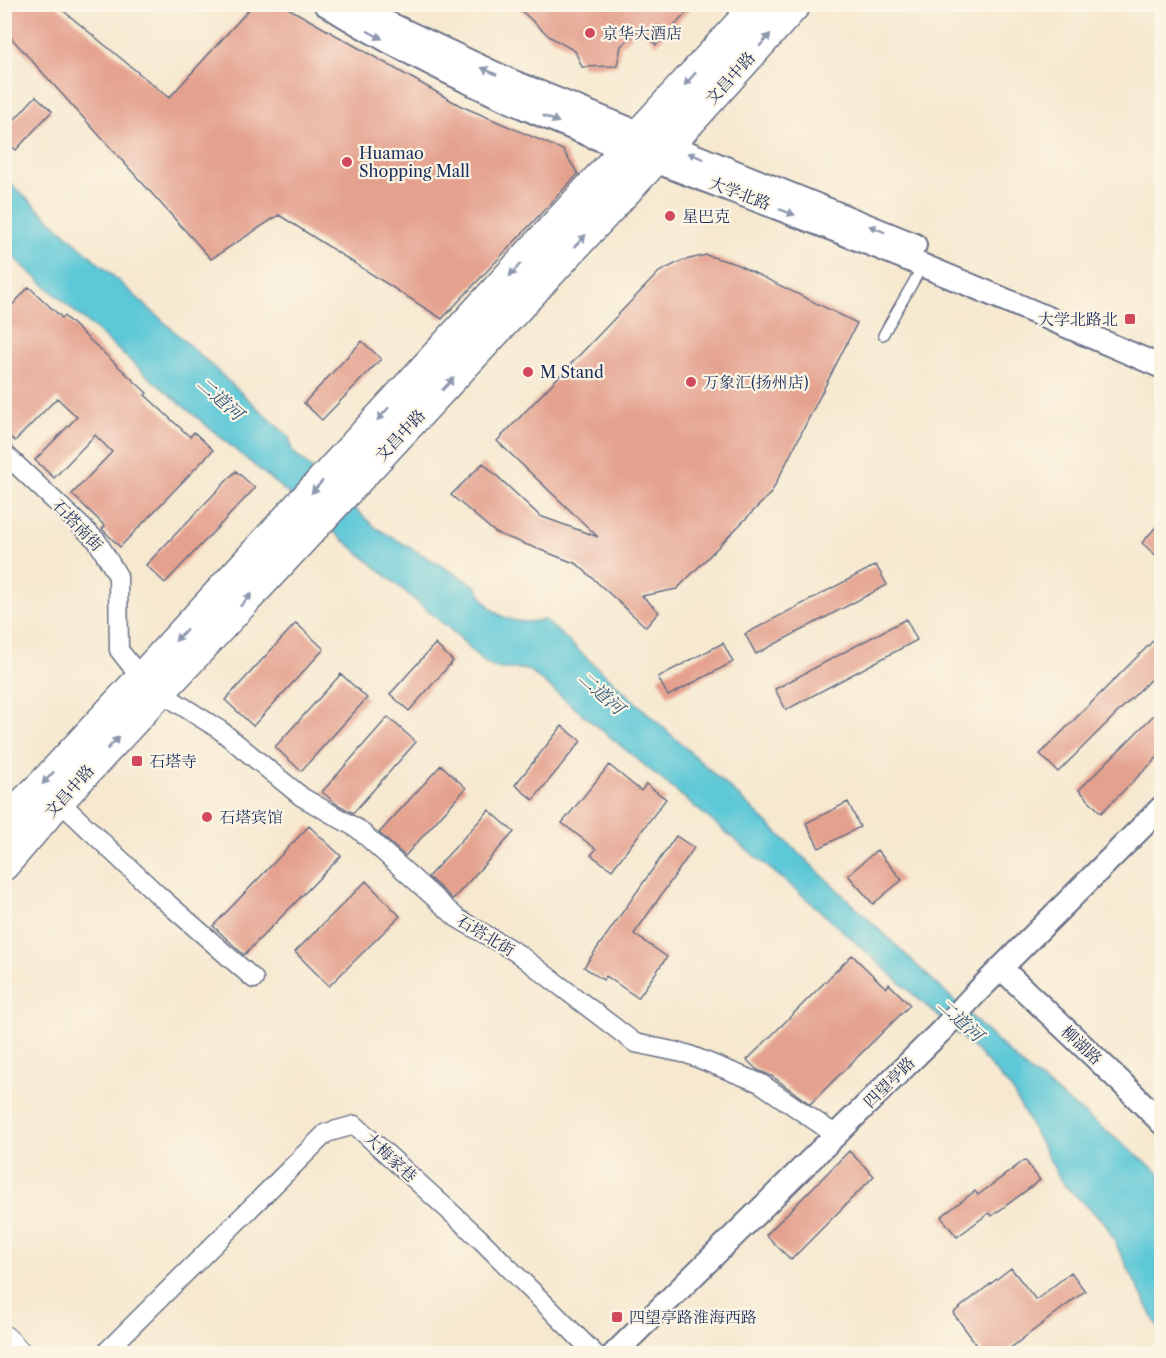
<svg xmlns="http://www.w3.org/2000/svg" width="1166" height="1358" font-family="'Libre Caslon Text','Noto Serif SC',serif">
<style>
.water{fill:#5dc8d7;stroke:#3c7c9a;stroke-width:1.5}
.building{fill:#e4a18e}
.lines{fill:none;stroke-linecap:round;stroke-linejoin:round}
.service-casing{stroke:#687086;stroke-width:12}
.minor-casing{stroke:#687086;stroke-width:21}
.tertiary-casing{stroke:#687086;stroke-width:26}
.secondary-casing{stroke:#687086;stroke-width:28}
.primary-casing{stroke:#687086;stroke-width:33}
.service{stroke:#fff;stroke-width:9}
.minor{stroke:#fff;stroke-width:18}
.tertiary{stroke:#fff;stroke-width:22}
.secondary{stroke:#fff;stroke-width:26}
.primary{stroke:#fff;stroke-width:30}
.oneway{fill:#8d97ae}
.poi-dot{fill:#d1495b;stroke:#fcf5e5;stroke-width:2}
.labels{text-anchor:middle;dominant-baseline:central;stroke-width:4.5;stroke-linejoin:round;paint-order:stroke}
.poi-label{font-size:16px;fill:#1b2f5e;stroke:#fcf5e5;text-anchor:start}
.street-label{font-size:16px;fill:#1b2f5e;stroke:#fcf5e5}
.water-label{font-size:18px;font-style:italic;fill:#2c557c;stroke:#fcf5e5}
</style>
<rect width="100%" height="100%" fill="#fcf5e5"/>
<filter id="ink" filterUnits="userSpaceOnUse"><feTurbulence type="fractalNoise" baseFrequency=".0167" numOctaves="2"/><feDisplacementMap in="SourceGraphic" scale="12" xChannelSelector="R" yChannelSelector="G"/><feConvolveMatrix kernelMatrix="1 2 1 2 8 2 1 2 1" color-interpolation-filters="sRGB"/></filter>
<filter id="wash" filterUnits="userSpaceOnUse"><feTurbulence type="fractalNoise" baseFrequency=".008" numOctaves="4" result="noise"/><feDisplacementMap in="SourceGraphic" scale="24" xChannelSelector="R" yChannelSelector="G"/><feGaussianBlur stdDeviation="1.35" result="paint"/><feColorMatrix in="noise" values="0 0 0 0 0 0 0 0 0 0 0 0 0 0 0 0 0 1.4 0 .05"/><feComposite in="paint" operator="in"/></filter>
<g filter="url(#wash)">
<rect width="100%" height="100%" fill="#f6e9d0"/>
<path class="water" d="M5,179L164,322L289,437L292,451L376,528L476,586C491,617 511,626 545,620L745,802L1023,1066L1161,1174V1333L1105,1223L1063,1184L1011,1089L978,1052L807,899L530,671C516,666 508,671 497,668C482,664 468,646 457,635L150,378L5,250Z"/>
<g id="blocks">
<path class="building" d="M4,4H55L169,98L254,4H281L461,106L563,150L578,174L442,319L279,215L211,259L4,30Z
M514,4H695L656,45L640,29L621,46L617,66L582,67L575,51L550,37Z
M36,96L52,111L16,150L4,140V131Z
M706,255L736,264L857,323L771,493L677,589L642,596L659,612L646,627L577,564L496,533L451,495L483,463L540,516L598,537L497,441L659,272L681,261Z
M29,287L62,318L64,316L147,393L145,395L190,437L194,432L213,450L120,547L102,529L105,526L72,494L112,452L95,435L54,478L35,460L77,417L57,398L15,441L4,431V314Z
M362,341L381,359L322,420L304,403Z
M236,471L255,488L165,583L146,565Z
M1161,521V560L1142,543Z
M876,565L887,585L756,654L745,634Z
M906,619L917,640L786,710L775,689Z
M296,623L324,649L253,726L225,700Z
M1161,633V669L1058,772L1040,754Z
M723,643L733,662L668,696L658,677Z
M435,644L453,661L409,711L390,694Z
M341,674L367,698L301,771L275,747Z
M1161,708V754L1101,813L1079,790Z
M388,717L416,742L353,813L335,803L322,792Z
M562,726L581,741L533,800L515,785Z
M441,765L466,788L405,856L379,833Z
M609,765L641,791L646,784L666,799L612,870L591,855L596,849L562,823Z
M848,802L860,827L819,848L806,823Z
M489,810L514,832L453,899L428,877Z
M309,826L341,856L244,955L213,926Z
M676,836L694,848L634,934L667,957L638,998L606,976L603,980L584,967Z
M877,850L902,880L873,904L848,875Z
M366,881L400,916L329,986L295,952Z
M852,955L886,988L889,984L910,1005L810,1104L773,1077L756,1069L747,1060Z
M849,1151L874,1176L791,1260L766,1235Z
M1025,1160L1040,1180L992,1216L989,1213L957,1237L941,1217L975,1191L978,1195Z
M1011,1268L1036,1300L1071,1272L1085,1291L1004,1353H983L953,1313Z"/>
</g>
</g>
<g filter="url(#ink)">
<use href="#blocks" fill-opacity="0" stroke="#687086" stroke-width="1.5"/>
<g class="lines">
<defs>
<path id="service" d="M883,335L922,267"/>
<path id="minor" d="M4,453L97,541L118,576L119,650L141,678
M160,692L220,730L302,797L358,829L457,918L517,953L635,1043L687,1054L760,1083L836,1135
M59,801L157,894L254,979
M104,1354L326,1133L355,1125L479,1238L595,1354"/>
<path id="tertiary" d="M325,4C474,98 643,156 806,219C926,265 1043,316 1162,367
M355,4L371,15L509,80L915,245
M1002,969L1121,1082L1162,1123
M614,1354L941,1031L975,994L1162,807"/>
<path id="secondary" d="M4,1339L19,1354"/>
<path id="primary" d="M4,822L43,784L141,678L758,4
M4,865L59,801L669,145L796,4"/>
</defs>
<use href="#service" class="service-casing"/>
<use href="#minor" class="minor-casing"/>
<use href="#tertiary" class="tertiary-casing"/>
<use href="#secondary" class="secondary-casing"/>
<use href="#primary" class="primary-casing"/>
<use href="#service" class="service"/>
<use href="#minor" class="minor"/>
<use href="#tertiary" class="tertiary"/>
<use href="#secondary" class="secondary"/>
<use href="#primary" class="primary"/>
</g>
<defs><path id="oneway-solid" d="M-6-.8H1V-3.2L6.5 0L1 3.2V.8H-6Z" transform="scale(1.5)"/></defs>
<g class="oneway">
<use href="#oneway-solid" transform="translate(375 35) rotate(28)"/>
<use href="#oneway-solid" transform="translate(765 40) rotate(-49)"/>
<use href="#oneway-solid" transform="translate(489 71) rotate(-155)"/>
<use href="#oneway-solid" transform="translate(690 79) rotate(132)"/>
<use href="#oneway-solid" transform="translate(551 119) rotate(22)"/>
<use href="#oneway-solid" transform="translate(696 156) rotate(-158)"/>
<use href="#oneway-solid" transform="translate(787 212) rotate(21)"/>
<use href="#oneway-solid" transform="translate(877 229) rotate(-157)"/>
<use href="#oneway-solid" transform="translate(580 241) rotate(-47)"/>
<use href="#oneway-solid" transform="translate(515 270) rotate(132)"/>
<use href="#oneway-solid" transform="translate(448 384) rotate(-47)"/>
<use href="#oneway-solid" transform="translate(383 414) rotate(132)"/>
<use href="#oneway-solid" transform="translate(317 487) rotate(132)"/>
<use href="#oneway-solid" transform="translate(246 600) rotate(-47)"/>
<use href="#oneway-solid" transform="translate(181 635) rotate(133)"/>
<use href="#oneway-solid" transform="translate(113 743) rotate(-47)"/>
<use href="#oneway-solid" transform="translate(48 778) rotate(133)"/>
</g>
</g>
<g class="poi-dot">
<circle cx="590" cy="33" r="6"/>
<circle cx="347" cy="162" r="6"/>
<circle cx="670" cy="216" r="6"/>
<rect x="1124" y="313" width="12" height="12" rx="3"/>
<circle cx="528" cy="372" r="6"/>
<circle cx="691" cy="382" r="6"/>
<rect x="131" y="755" width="12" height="12" rx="3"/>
<circle cx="207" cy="817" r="6"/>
<rect x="611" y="1311" width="12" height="12" rx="3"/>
</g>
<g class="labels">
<g class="poi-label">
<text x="602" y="33">京华大酒店</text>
<text x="359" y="153">Huamao<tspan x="359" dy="18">Shopping Mall</tspan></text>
<text x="682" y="216">星巴克</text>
<text x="1118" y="319" text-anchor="end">大学北路北</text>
<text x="540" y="372">M Stand</text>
<text x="703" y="382">万象汇(扬州店)</text>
<text x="149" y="761">石塔寺</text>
<text x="219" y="817">石塔宾馆</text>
<text x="629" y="1317">四望亭路淮海西路</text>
</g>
<g class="street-label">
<text transform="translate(730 78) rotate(-48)">文昌中路</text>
<text transform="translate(740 193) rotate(21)">大学北路</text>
<text transform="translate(400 435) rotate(-47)">文昌中路</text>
<text transform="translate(78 525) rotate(46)">石塔南街</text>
<text transform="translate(69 791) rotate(-48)">文昌中路</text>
<text transform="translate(486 935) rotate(31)">石塔北街</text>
<text transform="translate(1082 1045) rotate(43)">柳湖路</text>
<text transform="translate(889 1082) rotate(-45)">四望亭路</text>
<text transform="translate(391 1157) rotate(43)">大梅家巷</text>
</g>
<g class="water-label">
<text transform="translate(220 399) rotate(41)">二道河</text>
<text transform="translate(601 693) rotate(42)">二道河</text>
<text transform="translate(960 1020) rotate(42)">二道河</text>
</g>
</g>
<rect width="1166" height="1358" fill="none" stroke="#fcf5e5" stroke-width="24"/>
</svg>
